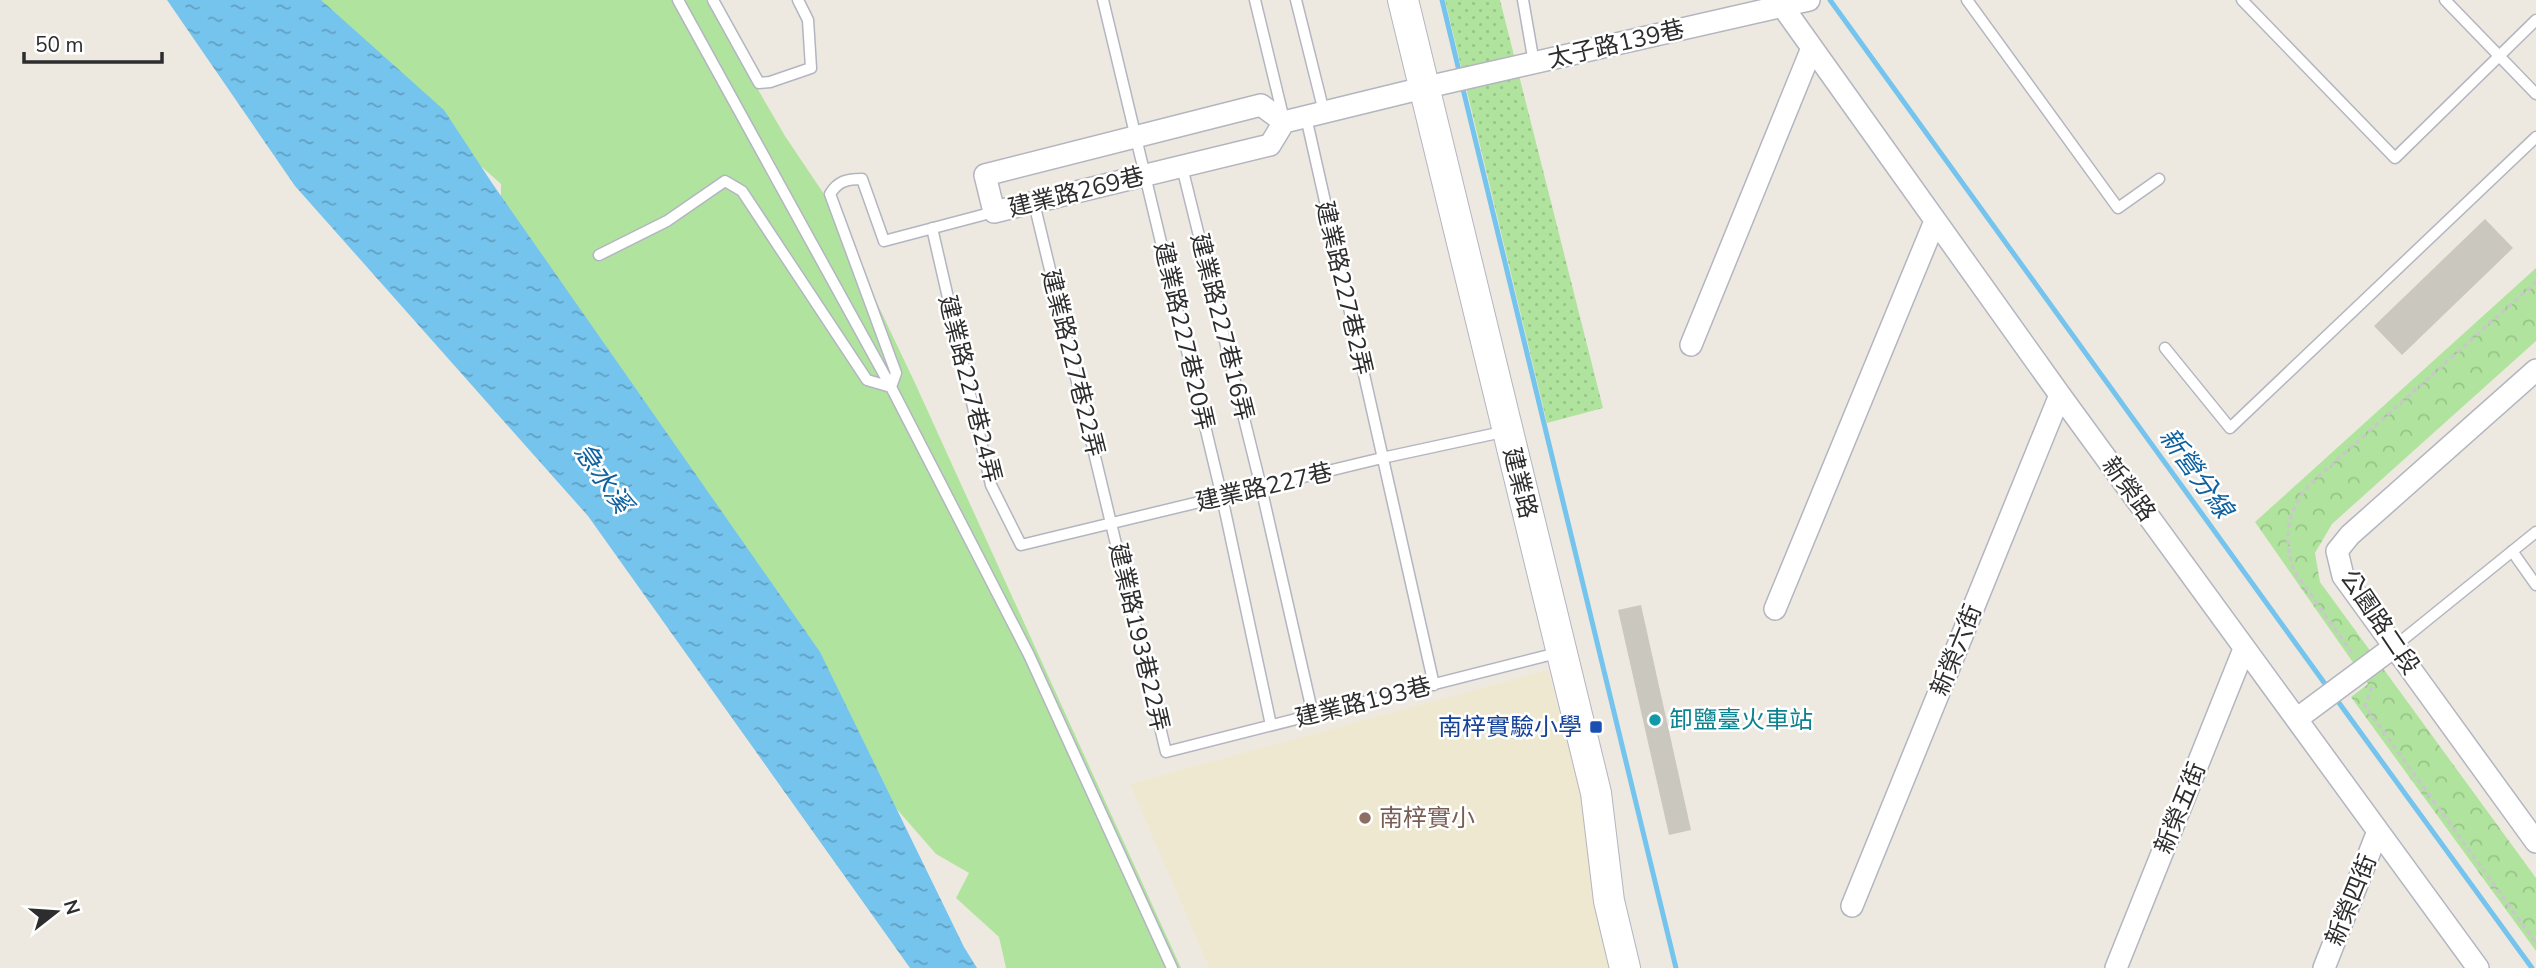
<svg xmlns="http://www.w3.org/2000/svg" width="2536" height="968" font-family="'Nunito Sans','Noto Sans TC',sans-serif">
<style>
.education{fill:#efe8d0}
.grass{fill:#b0e49e}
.forest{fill:url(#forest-crowns)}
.garden{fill:url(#garden-dots)}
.water{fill:url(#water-ripples)}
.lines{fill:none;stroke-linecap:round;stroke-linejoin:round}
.stream{stroke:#75c4ee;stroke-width:5}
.building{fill:#cac7be}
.lane-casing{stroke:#b3b5c0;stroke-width:13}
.street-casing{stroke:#b3b5c0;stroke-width:24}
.secondary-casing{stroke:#b3b5c0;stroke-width:32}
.path{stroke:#c8c8c8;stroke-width:3.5;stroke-dasharray:5 3.5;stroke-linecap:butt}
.lane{stroke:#fff;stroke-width:10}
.street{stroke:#fff;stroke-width:21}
.secondary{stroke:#fff;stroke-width:30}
.culture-dot{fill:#0f9aa8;stroke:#fff;stroke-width:2.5}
.transit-dot{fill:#1a4fb4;stroke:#fff;stroke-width:2.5}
.education-dot{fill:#8d6e63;stroke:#fff;stroke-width:2.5}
.labels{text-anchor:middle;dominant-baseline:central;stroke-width:5;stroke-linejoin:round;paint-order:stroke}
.street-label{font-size:24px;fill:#2d2d2d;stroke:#fff}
.culture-label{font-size:24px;fill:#0d838f;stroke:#fff;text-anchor:start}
.transit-label{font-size:24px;fill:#164399;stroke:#fff;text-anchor:end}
.education-label{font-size:24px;fill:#785e54;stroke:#fff;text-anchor:start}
.water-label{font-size:26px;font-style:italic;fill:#0f629f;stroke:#fff}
</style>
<defs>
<pattern id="forest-crowns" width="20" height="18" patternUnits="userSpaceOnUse" patternTransform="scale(1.75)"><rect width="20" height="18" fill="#b0e49e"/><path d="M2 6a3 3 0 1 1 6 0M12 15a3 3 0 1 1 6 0" fill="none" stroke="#98c488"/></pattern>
<pattern id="garden-dots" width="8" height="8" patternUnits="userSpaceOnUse" patternTransform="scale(1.75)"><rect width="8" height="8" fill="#b0e49e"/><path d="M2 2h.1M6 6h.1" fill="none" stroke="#98c488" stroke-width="1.8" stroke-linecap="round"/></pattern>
<pattern id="water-ripples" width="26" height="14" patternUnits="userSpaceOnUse" patternTransform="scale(1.75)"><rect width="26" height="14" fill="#75c4ee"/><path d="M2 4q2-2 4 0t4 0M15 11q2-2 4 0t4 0" fill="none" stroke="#60a0c1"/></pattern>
</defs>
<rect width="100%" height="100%" fill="#eee9e0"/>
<path class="education" d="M1548,670L1583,800L1610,968H1209L1130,784Z"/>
<path class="grass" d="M294,0H706L785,136L828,200L915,383L1181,968H1006L999,937L956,898L969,873L936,854L798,696L501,249V184Z"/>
<path class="forest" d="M2536,268V341L2332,524L2315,553L2320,582L2536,878V951L2351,697L2368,684L2255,522Z"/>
<path class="garden" d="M1445,0H1500L1603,408L1547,423Z"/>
<path class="water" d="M167,0H321L444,110L492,183L820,652L964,947L977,968H910L588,516L295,186Z"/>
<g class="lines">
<path class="stream" d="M1442,0L1460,75
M1830,0L2328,688
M1462,85L1676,968
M2334,696L2532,968"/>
</g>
<path class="building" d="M2485,219L2513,248L2402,355L2374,326Z
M1641,605L1691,830L1669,835L1618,610Z"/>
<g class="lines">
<defs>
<path id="lane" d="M678,0L891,387L1029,655L1172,968
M713,0L759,83L770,82L811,68L808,20L798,0
M1103,0L1222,497L1271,725
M1255,0L1284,120
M1296,0L1324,112
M1523,0L1534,63
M1967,0L2118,208L2159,179
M2242,0L2395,158L2536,20
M2445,0L2536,94
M1306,117L1434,685
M1182,167L1261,487L1313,715
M1034,203L1166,752L1561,652
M932,228L991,485L1021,545L1382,458L1507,431
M599,255L667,221L725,181L742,191L867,380L891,387L896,373L830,194C838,181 847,179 862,179L884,241L994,212
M2165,348L2230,428L2536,137
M2512,551L2536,585
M2395,646L2536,532"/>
<path id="street" d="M1783,7L2060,395L2478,968
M1284,122L1261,105L985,175L994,212L1270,145L1284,122L1423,88L1809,0
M1691,345L1812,48
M2536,370L2350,535L2337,551L2343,576L2536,842
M1775,609L1935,221
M2298,718L2395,646
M1852,906L2060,395
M2116,968L2244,649
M2324,968L2378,831"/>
<path id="secondary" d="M1403,0L1596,793L1609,901L1625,968"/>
</defs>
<use href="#lane" class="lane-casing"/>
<use href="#street" class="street-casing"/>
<use href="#secondary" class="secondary-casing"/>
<path class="path" d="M2352,653L2294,571C2283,539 2287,511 2309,485L2536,282
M2372,687L2365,706L2536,943"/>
<use href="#lane" class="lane"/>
<use href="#street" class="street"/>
<use href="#secondary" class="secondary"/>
</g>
<circle class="culture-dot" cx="1655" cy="720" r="7"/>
<rect class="transit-dot" x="1589" y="720" width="14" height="14" rx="3.5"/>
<circle class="education-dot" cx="1365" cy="818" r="7"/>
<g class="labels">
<g class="street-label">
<text transform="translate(1616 44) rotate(-13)">太子路139巷</text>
<text transform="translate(1076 192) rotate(-14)">建業路269巷</text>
<text transform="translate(1344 288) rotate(77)">建業路227巷2弄</text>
<text transform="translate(1222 327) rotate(76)">建業路227巷16弄</text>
<text transform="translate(1184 336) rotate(77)">建業路227巷20弄</text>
<text transform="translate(1073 363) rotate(76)">建業路227巷22弄</text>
<text transform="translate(970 389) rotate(76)">建業路227巷24弄</text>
<text transform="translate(1520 483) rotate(76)">建業路</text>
<text transform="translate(1264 487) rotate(-13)">建業路227巷</text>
<text transform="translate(2129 489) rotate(54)">新榮路</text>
<text transform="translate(2380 622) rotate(56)">公園路二段</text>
<text transform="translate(1139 637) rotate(77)">建業路193巷22弄</text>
<text transform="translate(1956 650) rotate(-68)">新榮六街</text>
<text transform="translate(1363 702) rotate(-14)">建業路193巷</text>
<text transform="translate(2180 808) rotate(-68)">新榮五街</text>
<text transform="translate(2351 900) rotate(-68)">新榮四街</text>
</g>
<g class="culture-label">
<text x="1669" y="720">卸鹽臺火車站</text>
</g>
<g class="transit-label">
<text x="1582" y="727">南梓實驗小學</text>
</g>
<g class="education-label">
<text x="1379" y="818">南梓實小</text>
</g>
<g class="water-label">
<text transform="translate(2196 473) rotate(54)">新營分線</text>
<text transform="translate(603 478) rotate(55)">急水溪</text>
</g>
</g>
<g transform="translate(56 912) rotate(73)" stroke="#ffffff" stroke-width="5" paint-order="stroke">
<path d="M0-5L12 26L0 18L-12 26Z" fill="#2d2d2d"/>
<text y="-10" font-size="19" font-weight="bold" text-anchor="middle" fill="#2d2d2d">N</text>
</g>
<path d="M24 52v10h138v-10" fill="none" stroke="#2d2d2d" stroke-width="3.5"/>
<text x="35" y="52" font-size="21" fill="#2d2d2d" stroke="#ffffff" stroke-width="5" paint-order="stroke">50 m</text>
</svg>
